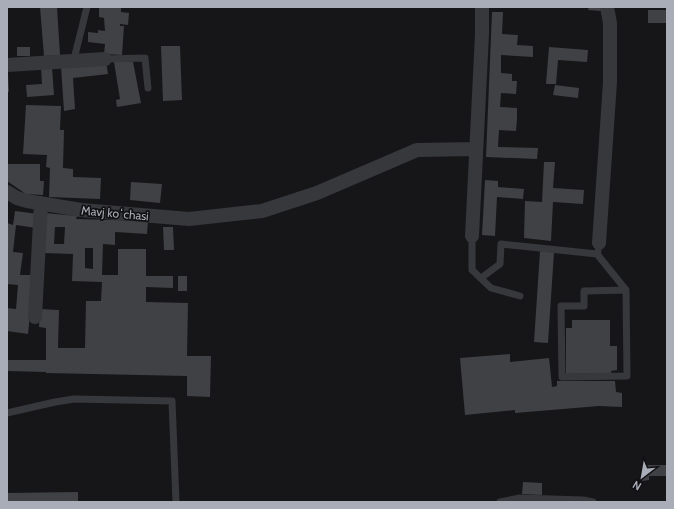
<svg xmlns="http://www.w3.org/2000/svg" width="674" height="509" font-family="Cabin,sans-serif">
<style>
.building{fill:#404144;fill-rule:evenodd}
.lines{fill:none;stroke-linecap:round;stroke-linejoin:round}
.service{stroke:#37383c;stroke-width:7}
.minor{stroke:#37383c;stroke-width:14}
.labels{text-anchor:middle;dominant-baseline:central;stroke-width:3.5;stroke-linejoin:round;paint-order:stroke}
.street-label{font-size:12px;fill:#a9adb7;stroke:#111113}
</style>
<rect width="100%" height="100%" fill="#161618"/>
<path class="building" d="M40,7H57L60,55L44,56Z
M99,7H121V12L129,13L128,25L120,24V26H124L122,55L104,54L105,44L88,42V32L98,33V30L105,31L104,18L99,17Z
M589,7H601V11L588,10Z
M648,10H667V23H648Z
M492,12H503L502,34L518,35L517,45L533,46V57L501,55V73L512,74V81H517L516,94L501,93L500,107L517,108V119L516,131L499,130L498,147L538,148L537,159L486,157Z
M161,46H180L182,100L163,101Z
M17,47H30V56H17Z
M549,47L588,50L587,62L558,60L556,84H546Z
M106,61L108,74L73,78L75,109L64,111L61,67Z
M114,62H133L141,103L117,107L116,100L120,99Z
M52,67L54,95L27,97L26,85L42,84L41,68Z
M7,74H8L9,92H7Z
M555,85L579,88L578,98L553,95Z
M26,105L61,106L60,130H64L63,168L73,169V177L101,178L100,199L49,197L50,168L46,167L47,155L23,154Z
M544,162H555L553,188L584,190L583,204L553,202L551,241L524,238L525,201L542,202Z
M7,164H40V181H44L43,195L26,194L7,181Z
M485,180L498,181V187L524,189L523,199L497,197L495,236L482,235Z
M131,182L162,184L160,203L130,200Z
M15,211L38,214L36,228L16,225L13,252L23,253L20,275H34L28,334L7,331V308L16,309L18,285L7,284V223L13,225Z
M45,213L77,216L76,219L148,221L147,234L115,232V245L103,244L102,275H118V249H146V276H173V288L146,287V302L188,303L187,356H211L210,397L187,396V376L46,373V372L7,371V360H46V328L39,327L40,309L59,310L58,348H85L86,301H101L102,282L72,281L73,254L43,253ZM55,227H65L64,244H54ZM85,248H93V269L85,268Z
M163,227H173L174,250H164Z
M540,251L554,252L548,343L534,342Z
M178,276H187V291H178Z
M572,320H610V346H617V370L611,371V373L566,374V328H572Z
M510,354V362L549,358L552,387L557,386V381H615L616,392L622,393V407L599,406L515,413V410L465,415L460,358Z
M642,465H667V476H649V480L642,481Z
M523,482L542,483V495L522,494Z
M78,492V502H7V493Z"/>
<g class="lines">
<path class="service" d="M74,59L87,7
M105,59L145,58L148,88
M472,236V270L491,288L520,296
M597,254L626,290L627,376L562,377L561,306H584V291L626,290
M481,278L500,264L501,244L597,254L598,251
M7,413L55,402L74,399L172,401L176,502
M500,502L520,498L583,500L593,502"/>
<path class="minor" d="M7,65L105,59
M7,192L17,198L27,201L81,210L189,219L262,211L317,193L417,150L476,149
M472,236L482,34V7
M599,243L610,82V23L607,7
M35,317L41,203"/>
</g>
<g class="labels">
<g class="street-label">
<text transform="translate(115 213) rotate(5)">Mavj koʻchasi</text>
</g>
</g>
<rect width="674" height="509" fill="none" stroke="#a9adb7" stroke-width="16"/>
<g transform="translate(642 477) rotate(211)" stroke="#111113" stroke-width="3" paint-order="stroke">
<path d="M0-3L7 15L0 10L-7 15Z" fill="#a9adb7"/>
<text y="-6" font-size="11" font-weight="bold" text-anchor="middle" fill="#a9adb7">N</text>
</g>
</svg>
